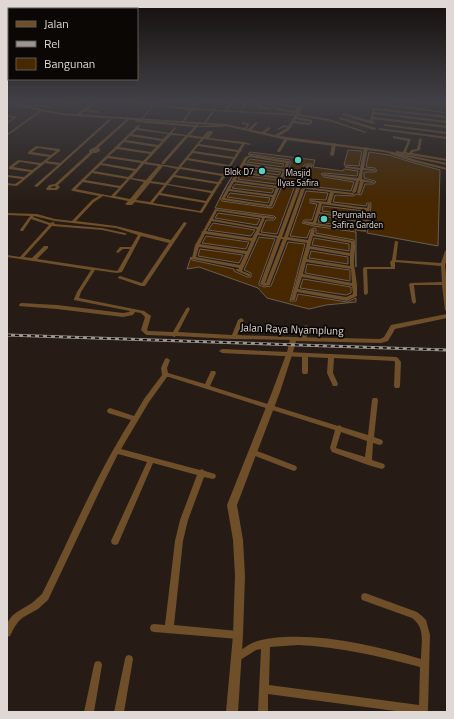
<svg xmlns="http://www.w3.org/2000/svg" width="454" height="719" font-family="'Titillium Web',sans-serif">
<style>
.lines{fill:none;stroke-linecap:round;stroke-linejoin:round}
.stream{stroke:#000a20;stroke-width:1}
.building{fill:#472800;stroke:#685e54}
.minor{fill:#6e4f2a;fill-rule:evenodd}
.tertiary{fill:#6e4f2a;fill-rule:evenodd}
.rail-casing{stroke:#9d9590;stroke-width:3}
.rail{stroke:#0b0705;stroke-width:1.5;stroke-dasharray:4;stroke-linecap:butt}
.poi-dot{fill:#57cec2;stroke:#0b0705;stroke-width:1.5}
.labels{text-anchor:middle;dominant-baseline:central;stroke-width:3.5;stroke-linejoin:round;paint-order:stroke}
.far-poi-label{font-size:9px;fill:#dfd8d4;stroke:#0b0705;text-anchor:end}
.street-label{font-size:11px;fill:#dfd8d4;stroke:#0b0705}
</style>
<rect width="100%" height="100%" fill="#261c15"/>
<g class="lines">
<path class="stream" d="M201,108L259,112"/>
</g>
<path class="building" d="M348,150L362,151L359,166L344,165Z
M250,152L315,160L313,167L343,171L344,169L358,171L357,176L324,173L321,174L324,177L354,182L351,191L308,186L312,164H307L304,165L297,183L283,181L291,163L290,160L248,154Z
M369,152L389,155L414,163L440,170L438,246L367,233L370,220L371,203H367L366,206L333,202L335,195L353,196L356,194L361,195L365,184H373L376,182L375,181L364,178V172H374L377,171L375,168L366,167Z
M250,159L284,164L283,167L247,162Z
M245,167L281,172L279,175L243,170Z
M233,175L220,198L222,201L271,208L273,207L282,186L294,188L277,234L261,232L266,220H274L276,218L274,216L215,208L225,188Z
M240,175L277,180L276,184L238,179Z
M235,184L274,189L272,193L232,188Z
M306,191L328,193L326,200L310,199V203L317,204L312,220H304L302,223L314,226L356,232V267L354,240L316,233V229L314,228L310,230L307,238L290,236Z
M230,193L270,198L268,203L227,197Z
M323,206L364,211V217L322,211Z
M218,213L260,219L257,225L215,218Z
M320,216L363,222L362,228L318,222Z
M213,223L255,230L251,236L208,230Z
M206,236L249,242L246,249L202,243Z
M259,237L275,239L259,283V285L264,287L271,286L288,242L305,244L290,301H296L298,294L347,302L356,298V302L326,305L309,309L267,298L258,288L199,267L187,269L191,257L192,260L234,269V271L247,277H251V273L244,270Z
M314,238L349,244V251L312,245Z
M200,249L243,255L239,263L198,256Z
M311,251L348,257V264L309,258Z
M307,264L350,270V281L305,273Z
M303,279L351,287V293L346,295L300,288Z"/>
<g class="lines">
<path class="minor" d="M25,101H29L19,106L17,105Z
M75,101H78L72,106H70V104Z
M95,101H98L87,110L99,111V113L85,111L79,116H77V114Z
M124,101H135L191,108L196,101H199L194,108L213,109L215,108L216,110H225L231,101H234L227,110L240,111L246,101H249L242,111L299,114L329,119L367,132L365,133L329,121L299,116L215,111L205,124L204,123L212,111L193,110L183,123L182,122L190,110L154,105L142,120L141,119L152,105Z
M259,101L273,103L274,104L273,105L261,104L260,106L271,108L270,110L257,108Z
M286,101L301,102L304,101L297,113L275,110L276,108L295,111L297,108L276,105L277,104L298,106L300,104Z
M349,101H372L445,112L444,113Z
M405,101H416L447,105V107Z
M11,103L13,104L7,108V106Z
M34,104L49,106L50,107L49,108L33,106Z
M374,108L447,116V118L375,110L374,112L447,121V123L374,114L373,117L447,126V128L373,119L372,121H370L373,109Z
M40,110L42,111L7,136V134Z
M343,113L375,122V123L373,124L342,115Z
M7,115L17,117L7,124V122L13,118L7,117Z
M129,117L131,118L98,148L100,149V151L96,153H93L58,185L60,187L57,190H47L46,189L49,185L55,184L90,152H89V150L95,147ZM55,186L56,187L55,188H51V187Z
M296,117L312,120V123L309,125L293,123V122L294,121L310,123V122L295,119Z
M340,117L376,128V129L374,130L339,119Z
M136,118H138V120L195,125L198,123L199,124L198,126L220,125L226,124L227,125V126L220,127H197L190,135L202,137L208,131H212L213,132L209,138L244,142L251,144L249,145L245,144L241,150L242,151L240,152L226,174L227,175L221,182L222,183L220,184L202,213L135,202L132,205H127L125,204L128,201L103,196L94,202L76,221L116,226L171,240L184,222L187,223L145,286H141L118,278V277L120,276L142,283L169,243L141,236L122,272L117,273L95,270L81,292L79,298L144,311L151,316L147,330L148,331L173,332L186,309L188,307L190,309L178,332L232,335L238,320L241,318L244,320L237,335L293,337L296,339L295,340L233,339L176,336L174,337L172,336L147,335L145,334L141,330L145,317L141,313L135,312L133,315L123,317L57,309L19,306V305L21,303L57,305L123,313L129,312L130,311L74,300V299L77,292L91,270L7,257V255L20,257L49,225L31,219L23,231H21L20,230L30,216L7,215V213L37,214L55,219L72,221L92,200L99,196L73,191L71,190L138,125L140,126L138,128L169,133L175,127L176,128L172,133L187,135L194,127L136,122L135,121ZM137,130L168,134L163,139L132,134ZM171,135L185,136L162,162V164H164L188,137L201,139L178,167L146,162ZM130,136L162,141L158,145L126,140ZM204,139L242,144L238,150L199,144ZM124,142L156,147L151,152L119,147ZM198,146L237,152L234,157L194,151ZM117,149L150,154L143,161L109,156ZM193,153L233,159L229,165L188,158ZM108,158L141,163L136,169L102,163ZM187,160L228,167L223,174L181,167ZM144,164L158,166L146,180L132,178ZM101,165L134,171L128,177L94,171ZM163,166L177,169L165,183L151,181ZM180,169L222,176L218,182L175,175ZM92,173L127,179L120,186L85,180ZM174,177L217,184L212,191L168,184ZM130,179L144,182L130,199L115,196ZM83,182L119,188L111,196L76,189ZM150,183L164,185L150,202L136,200ZM167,185L211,193L206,201L161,193ZM159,195L205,203L200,211L153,203ZM34,216L55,221L116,228L138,235L131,247H120L116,252L118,253L123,249H130L118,270L117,271L37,259L48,248V246H44L32,258L24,257L52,226L102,230L125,235L127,234L125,233L102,228L54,224L55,223L53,222L50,223L33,217Z
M109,119L111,120L37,187L34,186L58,165L45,163L17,186L7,185V183L15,184L22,179L7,177V175L24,177L30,172L9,169V167L18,160L41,163L49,157L28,154V152L36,146L60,149V151L47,161L60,163ZM38,148L56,151L51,155L32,152ZM20,162L39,165L32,170L13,167Z
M242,122L250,124L245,130L244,129L247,125L242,124Z
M256,122L258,123L250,131H248V129Z
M384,124L447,132V134L385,126H384Z
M284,125L291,127L290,128L284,127L278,130L277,129Z
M269,127L271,128L264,134H262V132Z
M379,128L447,137V139L380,130H379Z
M393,136L411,139L406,152L409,153L411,150L417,149L419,139L422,138L420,150L413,152L412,153L447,159V161L396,153V151L403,152L408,141L393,138Z
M285,138L288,139L280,152H278L277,151Z
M334,143L336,144L334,155L332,156L330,155L332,144Z
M366,147L368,148L364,168L374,169L376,170L374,171L363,170L362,178V179L375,182L373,183L364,182L360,194L357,193L360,181H359L356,192L354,193L352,192L356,181L324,176L322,175L324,174L358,178L360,170L346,168L344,167L346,166L360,168L364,148Z
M391,152L416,160L447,168V170L414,162L390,154V152Z
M250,155L289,161L290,162L281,182L298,185L305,166L307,165H311L307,185L305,186L303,185L307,170L302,185L298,187L300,188L282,237H284L301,189L304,188L305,189L288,237L308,240L311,230L313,229L315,230L314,234L354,241V264L357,285V296L347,301L297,292L295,300H291V299L307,243L287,240L270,284V285L264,286L260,284L277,238L258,235L242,271L250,274V276H248L235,270L237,269H239V268L192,259V258L195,245L202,233L201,232L203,231L215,209L274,217L275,218L273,219L265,218L259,233L278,236L296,188L298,187L281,184L272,206L270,207L223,200L221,199L245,157ZM250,157L286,163L284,169L245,163L248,158ZM244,165L283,171L280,177L241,171ZM239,173L279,179L277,186L236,180ZM234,182L276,188L273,195L230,189ZM229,191L272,197L269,205L225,198ZM217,211L262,218L258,227L213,219ZM212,221L257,229L252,238L206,231ZM205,234L251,241L247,251L200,244ZM313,236L351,243L350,253L310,246ZM281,239H283L266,283H265ZM199,247L245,254L240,265L196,257ZM310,249L350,256V266L307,259ZM306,262L351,269L352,283L303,274ZM302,277L352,286L353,294L346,297L298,289Z
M305,187L353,193L355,194L353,195L334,193L331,203L367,208L368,204H370L369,220L366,232L314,225L304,223L303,222L305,221L313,222L319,203L311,202V200L327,202L330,192L306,189L304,188ZM322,204L366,210L365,219L320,212ZM319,214L365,221L363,230L316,223Z
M395,241H397L398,242L396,260L441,263L445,251L447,250V259L445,265L447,284V312L445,310L442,285H414L416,302L414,304L412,302L409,284L411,283L442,282L441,266L395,262V269H367L368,293L366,295L364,294L363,268L365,267H391L390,262L392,260Z
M306,325L309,327L306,339L303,341L300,339L303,327Z
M222,349L396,357L398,358L401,362L400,386L399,388H395L394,386L395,362L394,361L334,358L333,373L338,384L337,386H333L327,373L328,358L308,357V372L307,374H303L302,372V357L222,353L219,351Z
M167,358L170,360L167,368L168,373L205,384L211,371H215L216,373L210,386L338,426L339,425L342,427L368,435L372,400L373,398H377L378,400L374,437L382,440L383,442L382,444L380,445L373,443L372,460L384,464L385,466L384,468L382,469L368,465L332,452L330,448L335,430L169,377H167L149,402L121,449L200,470L202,469L205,471L215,474L216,476L215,478L213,479L204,477L188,520L183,541L174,625L238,631L241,632L242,635L241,638L238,639L154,632L151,631L150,628L151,625L154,624L165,625L175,541L180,520L197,475L153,463L118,544L115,545L112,544L111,541L147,462L118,454L102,486L48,600L38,609L22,618L18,622L14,628L10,636L7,637V623L12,616L17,612L32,603L42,594C71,536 96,475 131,420L108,413L107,411L108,409L110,408L134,416L144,399L162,375L161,368L165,359ZM341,432L367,441L365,457L336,448Z
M252,449L296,466L297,468L296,470L294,471L250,454L249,452L250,450Z
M365,593L417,612L422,616L426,620L430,635L428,710L427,712H403L268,694V712H258L261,649L256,650L237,662L234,661L233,658C235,653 239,651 244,648C256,639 270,638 285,637C331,635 376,646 421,659C421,644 426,628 412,618L362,600L361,597L362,594ZM298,645C340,647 379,656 420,667L419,705L269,685L270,647Z
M129,655L132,656L133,659L124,712H114L125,659L126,656Z
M98,661L101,662L102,665L94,712H84L94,665L95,662Z"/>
<path class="tertiary" d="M304,101H307L289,130L279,136L383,150L447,163V165L383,152L286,140L226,126L61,115L7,104V102L61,113L226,124L275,135L287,128Z
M447,314V318L395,329L388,341L381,343L296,341L293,352L280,392L237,505L243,540L245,576L243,635L238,712H226L233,635L235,576L233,540L227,505L272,392L287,352L290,339L293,337L380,339L384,337L391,325Z"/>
<defs>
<path id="rail" d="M7,335L447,350"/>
</defs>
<use href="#rail" class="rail-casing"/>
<use href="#rail" class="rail"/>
</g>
<linearGradient id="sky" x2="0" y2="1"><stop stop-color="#150f0c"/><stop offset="0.5" stop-color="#414046"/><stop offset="1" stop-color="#414046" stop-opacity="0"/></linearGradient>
<rect width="454" height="202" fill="url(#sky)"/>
<g class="poi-dot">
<circle cx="298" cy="160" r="4"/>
<circle cx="262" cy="171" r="4"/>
<circle cx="324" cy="219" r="4"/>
</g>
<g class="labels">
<g class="far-poi-label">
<text x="254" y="171">Blok D7</text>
<text x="298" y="172" text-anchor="middle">Masjid<tspan x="298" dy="10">Ilyas Safira</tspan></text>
<text x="332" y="214" text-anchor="start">Perumahan<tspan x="332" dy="10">Safira Garden</tspan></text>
</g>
<g class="street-label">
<text transform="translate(292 329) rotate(2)">Jalan Raya Nyamplung</text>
</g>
</g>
<rect width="454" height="719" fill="none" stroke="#dfd8d4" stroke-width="16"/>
<rect x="8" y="8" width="130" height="72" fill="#0b0705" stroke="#605b58"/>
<rect x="16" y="21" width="20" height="6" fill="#6e4f2a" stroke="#605b58"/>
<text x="44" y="28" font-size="12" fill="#dfd8d4">Jalan</text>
<rect x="16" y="41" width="20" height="6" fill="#9d9590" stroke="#605b58"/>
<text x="44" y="48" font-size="12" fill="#dfd8d4">Rel</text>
<rect x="16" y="58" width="20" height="12" fill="#472800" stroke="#605b58"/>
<text x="44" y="68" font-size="12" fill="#dfd8d4">Bangunan</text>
</svg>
